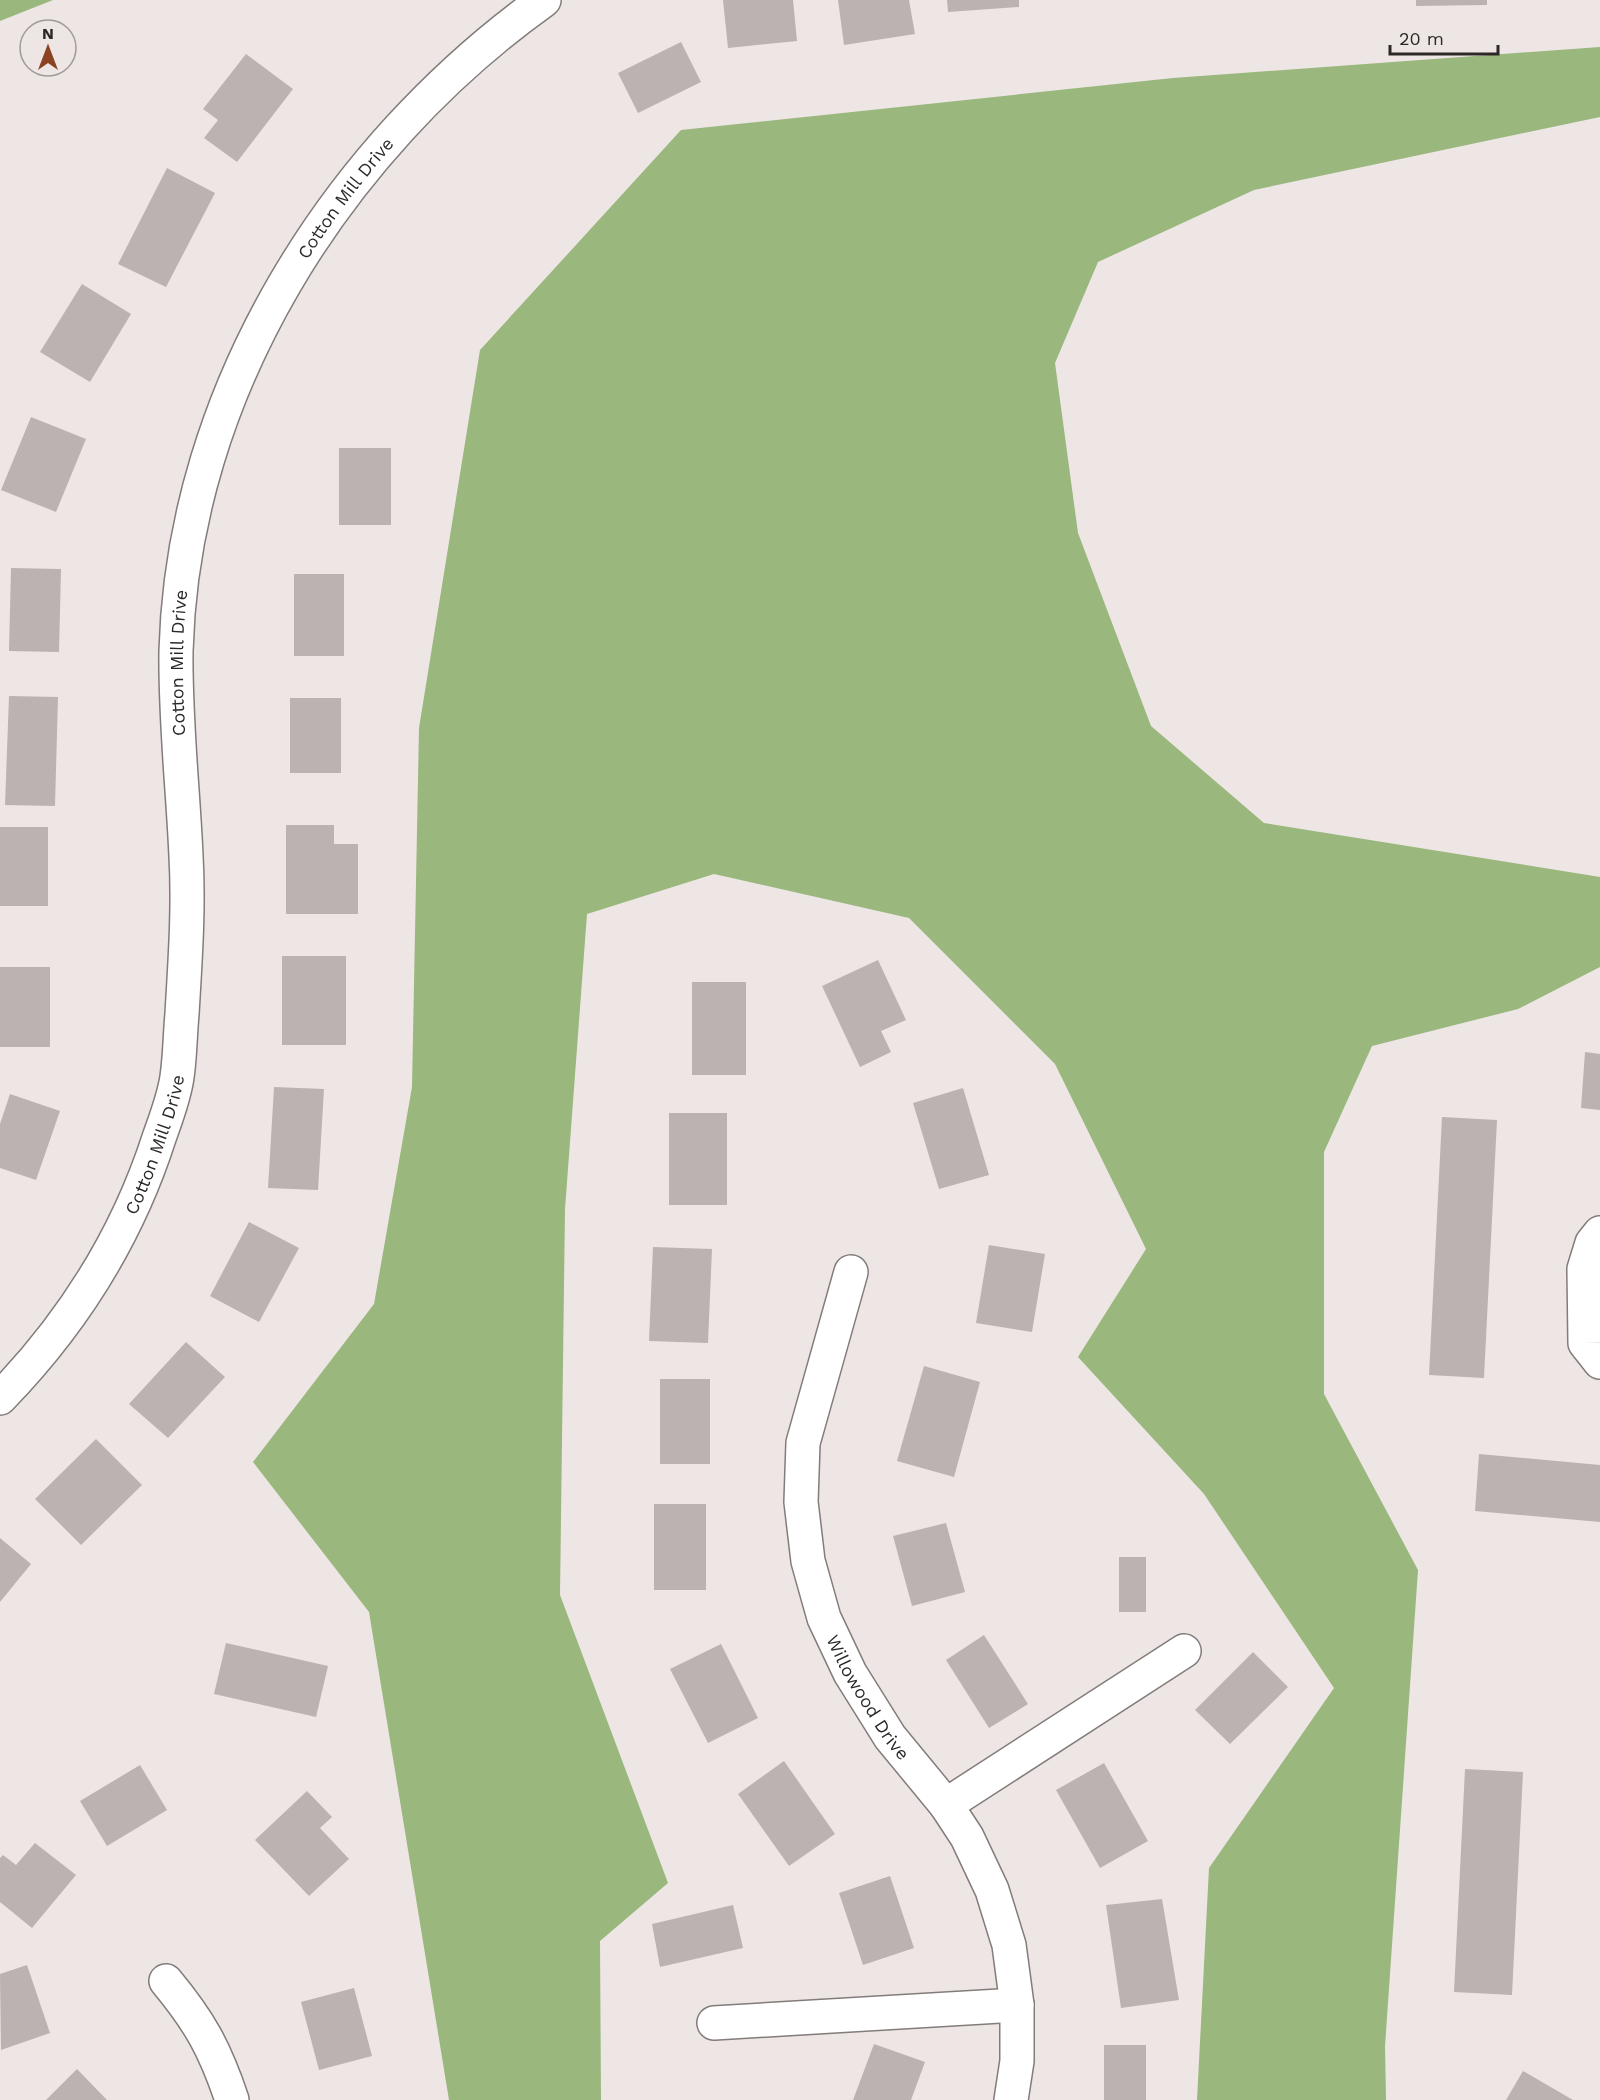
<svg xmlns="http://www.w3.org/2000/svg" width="1600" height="2100" font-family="'Work Sans',sans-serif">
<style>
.forest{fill:#9ab77d}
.building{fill:#bab3b1}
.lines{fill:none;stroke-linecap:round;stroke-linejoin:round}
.minor-casing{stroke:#827c7a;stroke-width:36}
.minor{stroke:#fff;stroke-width:33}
.labels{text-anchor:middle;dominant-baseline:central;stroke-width:5;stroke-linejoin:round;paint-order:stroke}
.street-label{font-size:18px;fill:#2b2827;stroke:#eee6e4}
</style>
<rect width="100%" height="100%" fill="#eee6e4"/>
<path class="forest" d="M0,0H53L0,21Z
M1600,47V117L1254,190L1098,262L1055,363L1078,533L1151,726L1264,823L1600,877V967L1518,1009L1372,1046L1324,1152V1394L1418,1570L1385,2046L1386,2100H1197L1209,1868L1334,1688L1204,1494L1078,1357L1146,1249L1055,1064L909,918L714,874L587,914L565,1209L560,1595L668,1883L600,1941L601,2100H449L369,1612L253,1462L374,1304L412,1087L419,728L480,350L681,130L1173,78Z"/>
<path class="building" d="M723,0H793L797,41L728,48Z
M838,0H909L915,34L844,45Z
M947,0H1019V7L948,12Z
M1416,0H1487V5L1416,6Z
M681,42L701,82L638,113L618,73Z
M246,54L293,89L237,162L204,138L218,120L203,109Z
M167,168L215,193L166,287L118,264Z
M82,284L131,314L90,382L40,352Z
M31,417L86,439L56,512L1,490Z
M339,448H391V525H339Z
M11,568L61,569L59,652L9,651Z
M294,574H344V656H294Z
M9,696L58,697L55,806L5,805Z
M290,698H341V773H290Z
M286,825H334V844H358V914H286Z
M0,827H48V906H0Z
M282,956H346V1045H282Z
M878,960L906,1020L881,1031L891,1052L860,1067L822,986Z
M0,967H50V1047H0Z
M692,982H746V1075H692Z
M1585,1052L1600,1054V1110L1581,1108Z
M274,1087L324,1089L318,1190L268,1188Z
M963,1088L989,1175L939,1189L913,1103Z
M10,1094L60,1111L36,1180L0,1168V1124Z
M669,1113H727V1205H669Z
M1442,1117L1497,1120L1484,1378L1429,1375Z
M249,1222L299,1248L259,1322L210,1296Z
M989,1245L1045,1254L1032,1332L976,1323Z
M653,1247L712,1249L708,1343L649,1341Z
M186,1342L225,1377L168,1438L129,1404Z
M924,1366L980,1382L954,1477L897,1461Z
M660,1379H710V1464H660Z
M96,1439L142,1485L81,1545L35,1499Z
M1479,1454L1600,1465V1522L1475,1511Z
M654,1504H706V1590H654Z
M946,1523L965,1592L912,1606L893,1536Z
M0,1538L31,1564L0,1602Z
M1119,1557H1146V1612H1119Z
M984,1635L1028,1704L989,1728L946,1660Z
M226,1643L328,1666L316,1717L214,1694Z
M721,1644L758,1718L708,1743L670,1669Z
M1253,1652L1288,1687L1230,1744L1195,1710Z
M784,1761L835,1834L789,1866L738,1794Z
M1104,1763L1148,1841L1100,1868L1056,1790Z
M140,1765L167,1810L107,1846L80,1801Z
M1465,1769L1523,1772L1512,1995L1454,1992Z
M307,1791L332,1817L320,1828L349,1859L309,1896L255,1840Z
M35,1843L76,1875L32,1928L0,1902V1858L3,1855L16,1865Z
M890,1876L914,1948L863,1965L839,1893Z
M1162,1899L1179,2000L1121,2008L1106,1905Z
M733,1905L743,1948L660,1967L652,1924Z
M27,1965L50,2033L1,2050L0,1974Z
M354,1988L372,2056L319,2070L301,2002Z
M874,2044L925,2062L911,2100H853Z
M1104,2045H1146V2100H1104Z
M77,2069L107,2100H46Z
M1523,2071L1573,2100H1506Z"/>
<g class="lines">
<defs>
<g id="minor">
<path d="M1600,1233L1592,1243L1584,1269L1585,1343L1600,1362"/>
<path id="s1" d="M851,1272L803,1443L801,1502L808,1561L824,1618L850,1673L890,1737L946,1805L967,1837L992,1890L1009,1945L1017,2005V2061L1011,2100"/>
<path id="s2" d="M0,1398C72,1324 127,1237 159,1138C166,1118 174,1098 177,1077C180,1057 180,1035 182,1014C185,962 189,909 186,856C183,788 175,720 176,651C183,391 336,149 544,0"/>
<path d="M946,1805L1184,1651"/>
<path d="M166,1981C200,2022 215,2049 232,2100"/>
<path d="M714,2023L1017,2005"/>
</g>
</defs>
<use href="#minor" class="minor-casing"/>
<use href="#minor" class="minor"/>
</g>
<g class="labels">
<g class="street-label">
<text stroke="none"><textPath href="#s2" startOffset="1290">Cotton Mill Drive</textPath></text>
<text stroke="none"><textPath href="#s2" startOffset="786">Cotton Mill Drive</textPath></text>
<text stroke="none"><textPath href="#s2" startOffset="300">Cotton Mill Drive</textPath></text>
<text stroke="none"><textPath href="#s1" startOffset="446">Willowood Drive</textPath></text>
</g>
</g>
<g transform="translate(48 48)"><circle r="28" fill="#eee6e4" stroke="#a09a98" stroke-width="1.5"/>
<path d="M0-4.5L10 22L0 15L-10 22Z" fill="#8b4322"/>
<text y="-9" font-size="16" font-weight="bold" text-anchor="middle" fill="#2b2827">N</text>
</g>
<path d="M1390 45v9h108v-9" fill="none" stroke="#2b2827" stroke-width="3"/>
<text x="1399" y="45" font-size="18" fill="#2b2827" stroke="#eee6e4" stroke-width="4.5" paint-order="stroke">20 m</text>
</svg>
